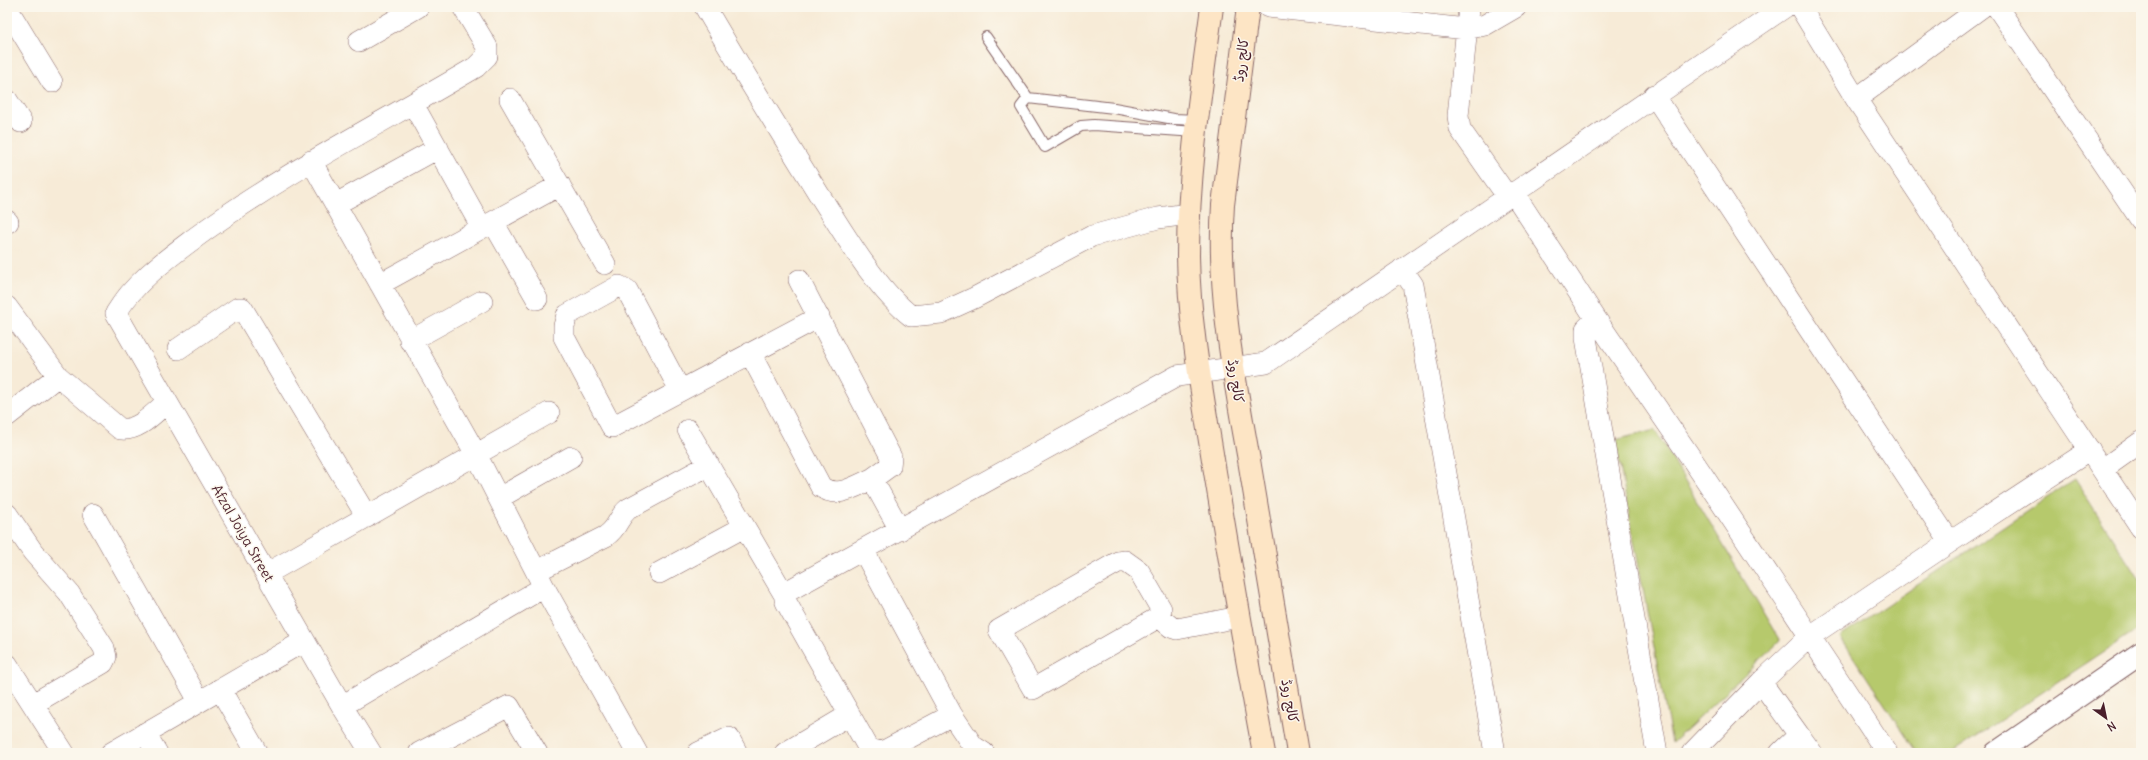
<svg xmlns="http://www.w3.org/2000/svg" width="2148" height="760" font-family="Delius,'Playpen Sans Arabic',sans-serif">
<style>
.green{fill:#b6c96c;stroke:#80744c}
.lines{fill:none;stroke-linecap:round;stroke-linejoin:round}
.service-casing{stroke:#876667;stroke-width:12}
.minor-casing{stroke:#876667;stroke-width:22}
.tertiary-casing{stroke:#876667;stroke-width:24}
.secondary-casing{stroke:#876667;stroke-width:24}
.service{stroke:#fff;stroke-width:10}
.minor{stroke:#fff;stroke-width:21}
.tertiary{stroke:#fff;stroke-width:22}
.secondary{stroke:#fde5c5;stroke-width:22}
.labels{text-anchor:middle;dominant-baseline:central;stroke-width:3;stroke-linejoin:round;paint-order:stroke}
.street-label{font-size:14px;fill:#4a1f2b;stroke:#fbf7ec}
</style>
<rect width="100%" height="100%" fill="#fbf7ec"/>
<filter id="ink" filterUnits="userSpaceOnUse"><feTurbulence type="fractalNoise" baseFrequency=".025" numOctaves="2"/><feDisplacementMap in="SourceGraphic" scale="8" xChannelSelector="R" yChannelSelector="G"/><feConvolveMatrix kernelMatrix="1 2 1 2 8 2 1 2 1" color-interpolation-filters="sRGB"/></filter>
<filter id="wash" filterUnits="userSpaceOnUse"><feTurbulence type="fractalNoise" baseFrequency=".012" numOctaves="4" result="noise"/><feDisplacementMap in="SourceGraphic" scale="16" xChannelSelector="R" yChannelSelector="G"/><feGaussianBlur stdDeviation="0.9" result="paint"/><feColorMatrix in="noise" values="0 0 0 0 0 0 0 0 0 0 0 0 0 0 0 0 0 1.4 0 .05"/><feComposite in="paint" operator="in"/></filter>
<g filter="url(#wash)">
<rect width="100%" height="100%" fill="#f7ebd7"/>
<path class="green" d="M1655,430L1780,641L1672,743L1615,440Z
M2075,479L2141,583V627L1951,753H1917L1840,637Z"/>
</g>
<g filter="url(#ink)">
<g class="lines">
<defs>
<path id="service" d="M986,37L1028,98L1114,108L1174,119L1197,120
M1028,98L1021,107L1045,147L1081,126L1094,125L1196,132"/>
<path id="minor" d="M705,7C742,71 781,133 820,196C844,233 876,289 911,316L941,313L974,298L1092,236L1158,218L1189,214
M1268,7L1466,29L1485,25L1516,7
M1469,7L1458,116L1460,129L1507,196
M1800,7L1856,99L2141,528
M1997,7L2141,220
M7,8L52,82
M359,41L418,7
M1654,95L1950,542
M510,99L605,264
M1856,99L1982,7
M7,100L21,122
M413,104L482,228
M311,161L477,456L544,587L637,753
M1513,192L1596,319L1700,471L1887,753
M336,204L438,148
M7,221L8,222
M493,222L537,299
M1402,269L1413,285L1495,753
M799,280L891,457L890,466L872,479
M380,284L560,185
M7,307L58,376L120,429C138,432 154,413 167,402
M1596,319L1586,329V338L1657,753
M410,341L482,301
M178,349L238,308H242L367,517
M750,353L821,487C838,499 855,486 872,479L900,530
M680,390L627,290L619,286L567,315L564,326V337L612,427L819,317
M7,416L58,376
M688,430L785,596
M2103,469L2141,442
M499,498L571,457
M7,514L33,552L69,593L104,648L106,657L103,663L33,704
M93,514L199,701
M863,550L952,715L973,746L984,753
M1125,561L1139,571L1161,609L1159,617L1033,689L999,630L1118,562Z
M537,571L606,536C619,527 617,518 628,509L709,465
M659,573L744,527
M266,574L549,413
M1159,617L1171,627L1177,629L1239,617
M7,664L64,753
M1761,682L1799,735
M220,689L257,753
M342,706L544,587
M952,715L886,750L880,752L869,749L786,602L785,599L788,591L1177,376L1266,363L1785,7
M145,733L157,753
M111,753L304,641
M371,753L342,706L116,313C134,283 164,261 192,240C281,174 380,124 476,67L487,56V47L463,7
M419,753L509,706L537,753
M698,753L729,738L737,753
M785,753L849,715
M1692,753L1761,682L1809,637L1950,542L2090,450
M1780,753L1799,735L1812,753"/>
<path id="tertiary" d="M1996,753L2141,653"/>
<path id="secondary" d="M1212,7C1201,89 1188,172 1188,256C1189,326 1203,396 1214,466C1230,562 1246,657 1264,753
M1248,7L1223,205C1217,291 1234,376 1249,460C1265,558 1282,655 1298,753"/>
</defs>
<use href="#service" class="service-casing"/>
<use href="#minor" class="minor-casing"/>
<use href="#tertiary" class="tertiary-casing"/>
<use href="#secondary" class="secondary-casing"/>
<use href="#service" class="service"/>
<use href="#minor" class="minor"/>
<use href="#tertiary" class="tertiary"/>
<use href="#secondary" class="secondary"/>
</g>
</g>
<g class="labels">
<g class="street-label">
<text transform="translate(1241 60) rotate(-83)">کالج روڈ</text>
<text transform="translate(1236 381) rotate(81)">کالج روڈ</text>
<text transform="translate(243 533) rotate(60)">Afzal Joiya Street</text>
<text transform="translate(1290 701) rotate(80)">کالج روڈ</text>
</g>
</g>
<rect width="2148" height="760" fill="none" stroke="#fbf7ec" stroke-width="24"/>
<g transform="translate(2106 718) rotate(147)" stroke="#fbf7ec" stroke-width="3" paint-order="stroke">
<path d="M0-3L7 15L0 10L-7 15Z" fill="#4a1f2b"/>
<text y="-6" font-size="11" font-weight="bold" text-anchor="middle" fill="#4a1f2b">N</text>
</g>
</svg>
